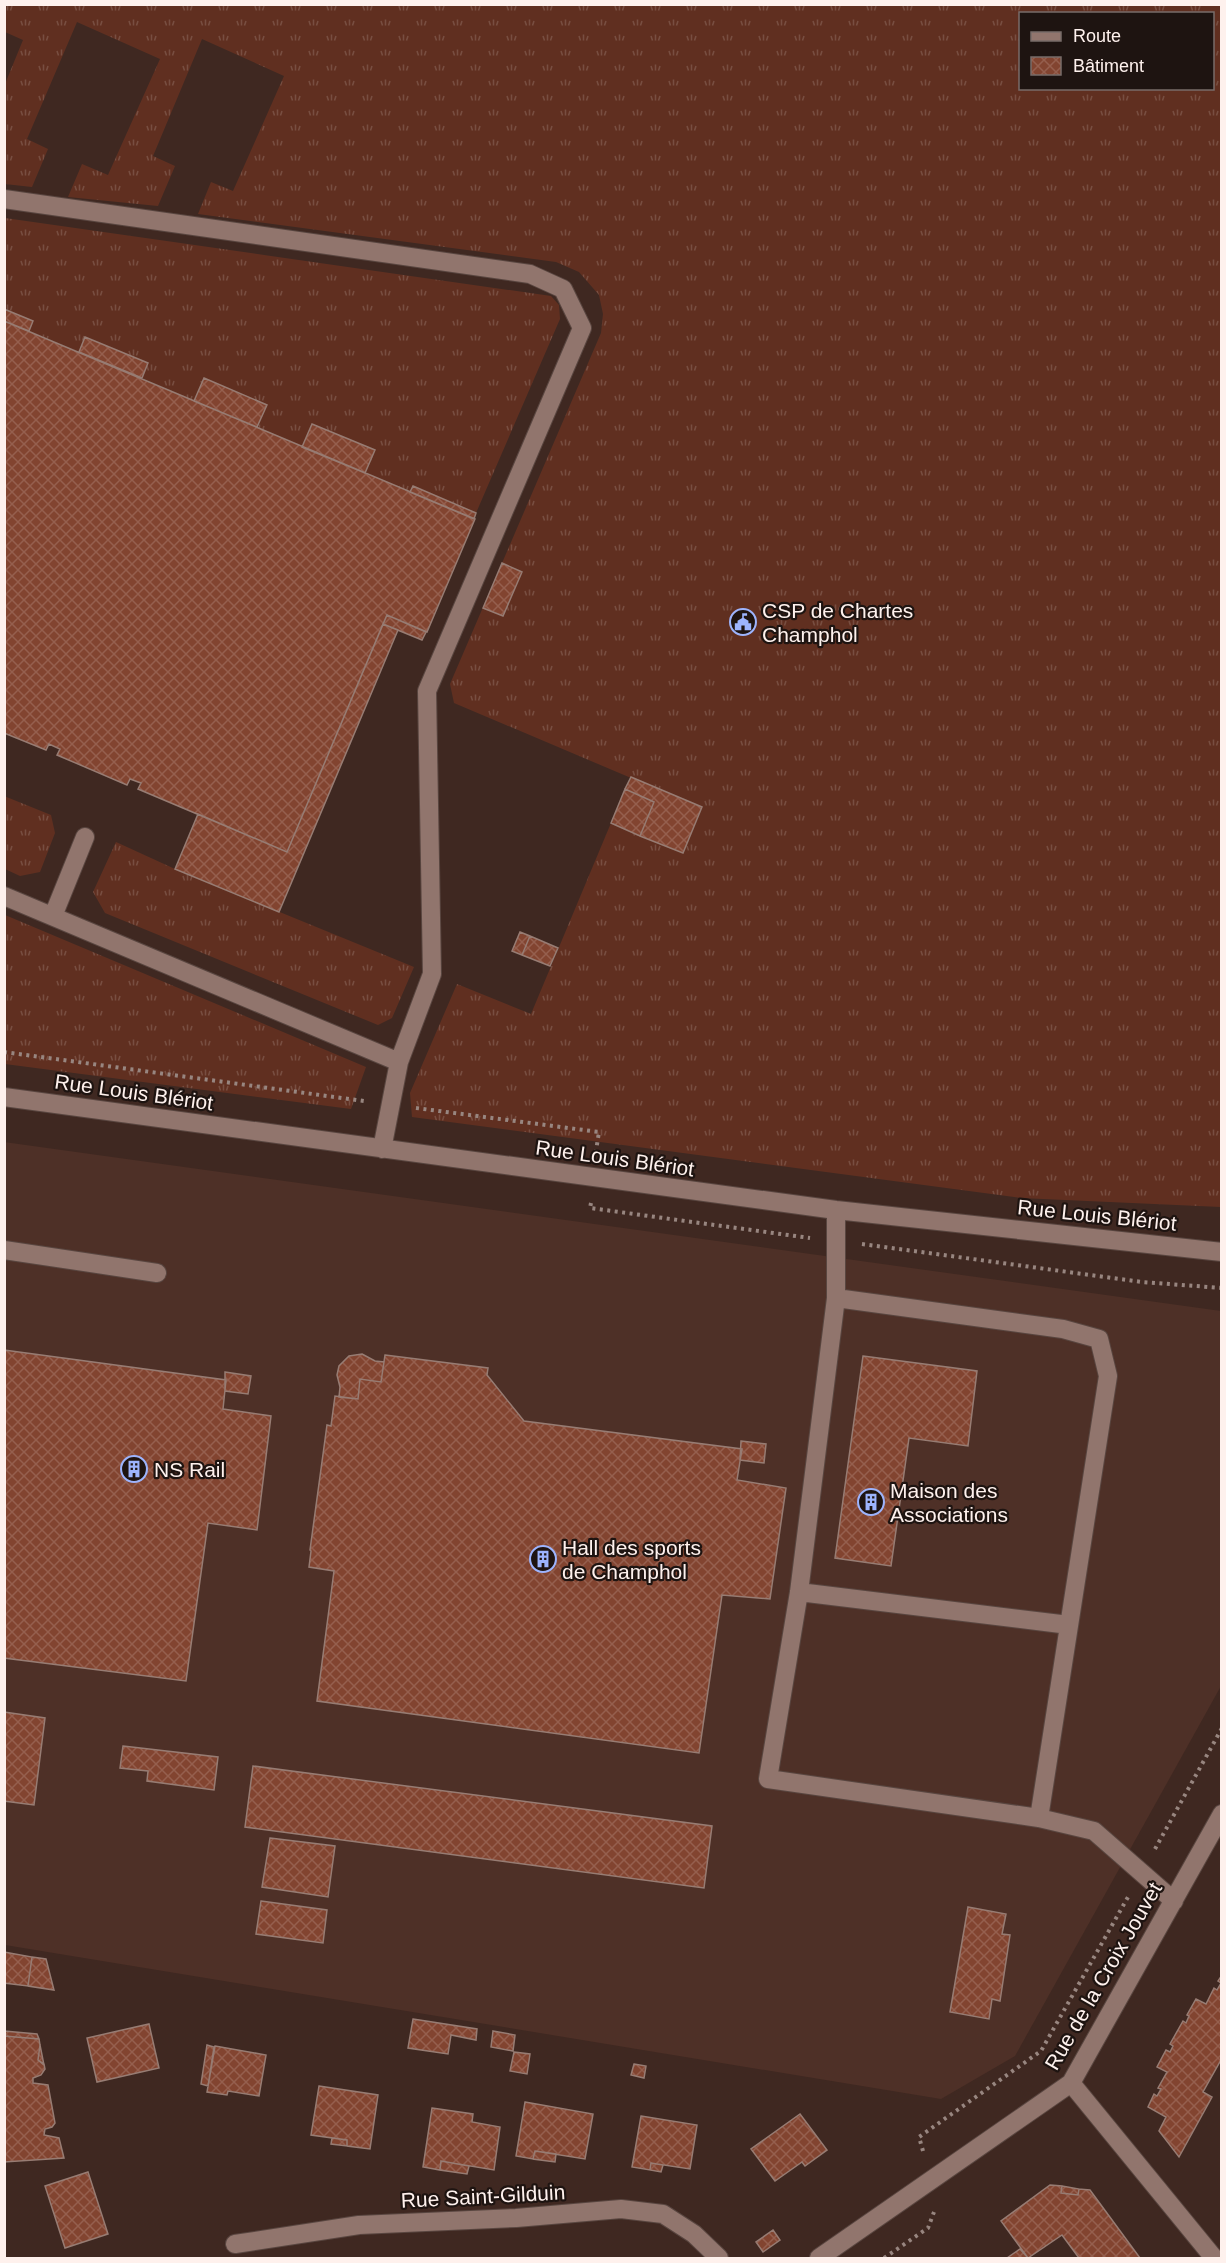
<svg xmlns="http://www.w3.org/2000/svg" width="1226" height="2263" font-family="Arial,sans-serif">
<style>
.built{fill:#4e3027}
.grass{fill:url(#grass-tufts);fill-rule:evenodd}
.building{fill:url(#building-cross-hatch);stroke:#977c73;stroke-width:1.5}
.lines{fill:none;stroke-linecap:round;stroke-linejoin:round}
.minor-casing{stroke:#594640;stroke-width:20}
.path{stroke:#988680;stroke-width:4;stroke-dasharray:3 4.5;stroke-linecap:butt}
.minor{stroke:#91756d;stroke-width:18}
.labels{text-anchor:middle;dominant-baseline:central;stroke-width:4.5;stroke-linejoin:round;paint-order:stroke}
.poi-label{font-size:21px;fill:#fef1ed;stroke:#1e1411;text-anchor:start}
.street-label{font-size:21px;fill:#fef1ed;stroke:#1e1411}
</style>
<defs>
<pattern id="grass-tufts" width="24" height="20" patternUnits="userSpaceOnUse" patternTransform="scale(1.5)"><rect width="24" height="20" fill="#602f20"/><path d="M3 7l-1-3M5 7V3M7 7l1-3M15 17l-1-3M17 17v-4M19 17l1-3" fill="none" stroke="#784e41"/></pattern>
<pattern id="building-cross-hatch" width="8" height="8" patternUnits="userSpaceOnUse" patternTransform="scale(1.5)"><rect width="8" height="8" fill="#824430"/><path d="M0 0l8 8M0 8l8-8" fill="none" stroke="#955f4e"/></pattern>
</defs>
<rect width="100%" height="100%" fill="#3f2821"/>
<path class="built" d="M4,1142L1221,1311V1686L1015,2056L941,2099L5,1945Z"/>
<path class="grass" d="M5,5H1221V1207L1021,1198L412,1117L410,1093L457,984L531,1014L611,823L683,853L702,808L454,703L450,684L601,333L603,314L599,295L579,272L556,262L198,214L211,182L233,191L284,76L202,39L153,156L175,166L158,206L68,197L82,164L108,175L160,59L77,22L27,139L48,149L32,187L5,184V84L23,40L5,32ZM1020,14H1212V88H1020Z
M5,218L551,296L559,305L560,319L476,513L413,486L410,492L365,473L374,450L312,424L302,447L257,427L267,405L204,378L194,401L142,378L148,363L86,337L79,352L29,331L33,321L5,309Z
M4,796L51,815L55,833L40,872L20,876L5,869Z
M116,842L175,869L414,967L392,1018L378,1025L105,913L93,892Z
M5,915L366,1067L351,1109L5,1064Z"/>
<path class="building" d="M4,309L33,321L29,331L4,321Z
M4,321L475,519L427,632L387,615L287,852L138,789L141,783L130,779L127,785L57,755L60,749L49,744L46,750L4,733Z
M85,337L148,363L142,378L79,352Z
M204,378L267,405L257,427L194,401Z
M312,424L375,450L365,473L302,447Z
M413,486L476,513L474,519L410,492Z
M502,563L522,572L503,616L483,608Z
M387,615L426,632L422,640L383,624Z
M383,624L398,630L279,912L175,869L198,814L287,852Z
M631,777L702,807L683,853L640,836L654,802L625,789Z
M625,789L654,802L640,836L611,823Z
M520,932L530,936L522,955L512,951Z
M530,936L558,948L550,966L522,955Z
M4,1350L226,1380L223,1409L271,1416L257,1530L208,1523L186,1681L4,1658Z
M362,1354L375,1361L384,1362L381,1382L360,1379L358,1399L339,1397L340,1387L337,1375L339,1366L349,1356Z
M385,1355L488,1368L487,1375L524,1421L742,1449L737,1480L786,1488L770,1599L722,1595L699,1753L317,1701L334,1571L309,1567L311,1551L310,1550L327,1425L331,1426L335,1396L358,1399L360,1379L381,1382Z
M863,1356L977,1371L968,1446L909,1438L891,1566L835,1558Z
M225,1372L251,1376L248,1394L225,1391Z
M741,1441L766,1444L764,1463L740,1460Z
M4,1712L45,1718L34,1805L4,1801Z
M123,1746L218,1757L214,1790L147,1781L148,1771L120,1768Z
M253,1766L712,1826L704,1888L245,1827Z
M270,1838L335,1846L328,1897L262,1887Z
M261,1901L327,1910L323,1943L256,1934Z
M968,1907L1006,1914L1002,1934L1010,1935L1000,2001L992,1999L989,2019L950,2012Z
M4,1952L32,1957L28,1986L4,1983Z
M32,1957L46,1959L54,1990L28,1986Z
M1222,1975V2058L1203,2092L1212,2097L1179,2157L1159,2131L1166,2117L1148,2107L1154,2094L1157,2096L1161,2089L1158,2088L1167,2072L1157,2067L1166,2050L1170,2052L1173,2046L1170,2044L1183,2021L1186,2023L1189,2016L1187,2015L1196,1999L1206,2004L1214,1988L1217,1990L1221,1983L1218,1981Z
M413,2019L477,2029L476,2040L451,2035L448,2054L408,2048Z
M149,2024L159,2068L97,2082L87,2038Z
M4,2031L37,2034L39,2039L4,2036Z
M493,2031L515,2035L513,2051L491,2047Z
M4,2036L39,2039L40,2045L38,2060L44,2064L45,2069L41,2075L33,2078V2083L48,2085L55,2123L52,2127L45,2129L44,2135L59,2138L64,2158L4,2162Z
M40,2045L44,2065L38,2060Z
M207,2045L214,2047L208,2086L201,2084Z
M215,2046L266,2055L259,2096L228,2091L227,2095L207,2092Z
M514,2052L530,2054L527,2074L510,2071Z
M634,2064L646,2066L644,2078L631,2075Z
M319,2086L378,2095L370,2149L347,2146V2140L311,2135Z
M525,2102L593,2114L585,2159L535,2151L533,2159L516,2156Z
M432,2108L473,2114L472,2122L500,2127L494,2170L441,2161L440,2170L423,2167Z
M800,2114L827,2150L805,2166L802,2162L775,2181L751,2149Z
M641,2116L697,2125L690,2169L651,2163L650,2170L632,2167Z
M332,2138L347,2140V2146L331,2144Z
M535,2151L556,2154L555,2162L533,2159Z
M441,2161L469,2166L467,2174L440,2170Z
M651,2163L663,2165L661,2172L650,2170Z
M88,2172L108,2234L65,2248L45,2186Z
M1050,2185L1062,2186L1061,2193L1078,2195L1079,2189L1090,2190L1140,2258H1079L1062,2235L1028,2258L1001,2221Z
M1062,2186L1079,2189L1078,2195L1061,2193Z
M773,2230L780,2240L763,2252L756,2242Z
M1020,2249L1028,2258H1007Z"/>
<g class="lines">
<defs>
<path id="minor" d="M4,199L530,274L563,289L582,328L427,691L432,974L399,1062
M4,896L399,1062L382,1149
M53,916L85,837
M4,1097L836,1210L1222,1252
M836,1210V1298L799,1592L768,1779L1039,1818L1094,1831L1174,1901
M4,1250L157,1273
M836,1298L1063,1329L1099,1339L1108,1376L1039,1818
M799,1592L1069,1625
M1071,2083L1214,2258
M235,2244L359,2225L516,2218L621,2209L663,2214L694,2234L719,2258
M819,2258L1071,2083L1222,1814"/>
</defs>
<use href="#minor" class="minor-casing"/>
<path class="path" d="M4,1052L364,1101
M416,1108L599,1132L596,1151
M591,1203L590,1208L810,1238
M862,1244L1142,1282L1222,1288
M1155,1849L1222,1728
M923,2151L919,2137L1041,2051L1128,1897
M884,2258L928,2228L934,2212"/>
<use href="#minor" class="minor"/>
</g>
<defs>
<symbol id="civic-ring" viewBox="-11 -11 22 22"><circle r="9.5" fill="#1e1411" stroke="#9db4fd" stroke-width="1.5"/><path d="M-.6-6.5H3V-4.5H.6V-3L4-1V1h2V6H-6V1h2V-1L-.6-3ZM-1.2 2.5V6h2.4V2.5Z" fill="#9db4fd"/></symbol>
<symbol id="building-ring" viewBox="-11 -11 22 22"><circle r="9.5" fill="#1e1411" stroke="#9db4fd" stroke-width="1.5"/><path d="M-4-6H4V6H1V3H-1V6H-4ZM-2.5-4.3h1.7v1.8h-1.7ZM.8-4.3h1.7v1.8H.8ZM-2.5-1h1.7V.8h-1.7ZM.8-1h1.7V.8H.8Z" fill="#9db4fd"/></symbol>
</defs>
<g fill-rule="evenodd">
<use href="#civic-ring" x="728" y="607" width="30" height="30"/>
<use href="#building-ring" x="119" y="1454" width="30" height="30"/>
<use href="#building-ring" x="856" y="1487" width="30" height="30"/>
<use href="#building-ring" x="528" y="1544" width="30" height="30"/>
</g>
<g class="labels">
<g class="poi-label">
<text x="762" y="610">CSP de Chartes<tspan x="762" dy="24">Champhol</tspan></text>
<text x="154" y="1469">NS Rail</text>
<text x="890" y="1490">Maison des<tspan x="890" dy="24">Associations</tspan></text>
<text x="562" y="1547">Hall des sports<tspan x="562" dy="24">de Champhol</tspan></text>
</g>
<g class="street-label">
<text transform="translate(134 1092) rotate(8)">Rue Louis Blériot</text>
<text transform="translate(615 1158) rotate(8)">Rue Louis Blériot</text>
<text transform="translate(1097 1215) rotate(6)">Rue Louis Blériot</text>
<text transform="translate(1103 1976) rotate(-60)">Rue de la Croix Jouvet</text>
<text transform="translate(483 2196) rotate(-3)">Rue Saint-Gilduin</text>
</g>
</g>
<rect width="1226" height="2263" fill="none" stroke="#fef1ed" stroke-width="12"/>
<rect x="1019" y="12" width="195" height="78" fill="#1e1411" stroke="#786c69" stroke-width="1.5"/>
<rect x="1031" y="32" width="30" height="9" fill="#91756d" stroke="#786c69" stroke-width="1.5"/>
<text x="1073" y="42" font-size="18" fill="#fef1ed">Route</text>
<rect x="1031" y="57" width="30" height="18" fill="url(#building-cross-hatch)" stroke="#786c69" stroke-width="1.5"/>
<text x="1073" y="72" font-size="18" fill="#fef1ed">Bâtiment</text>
</svg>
